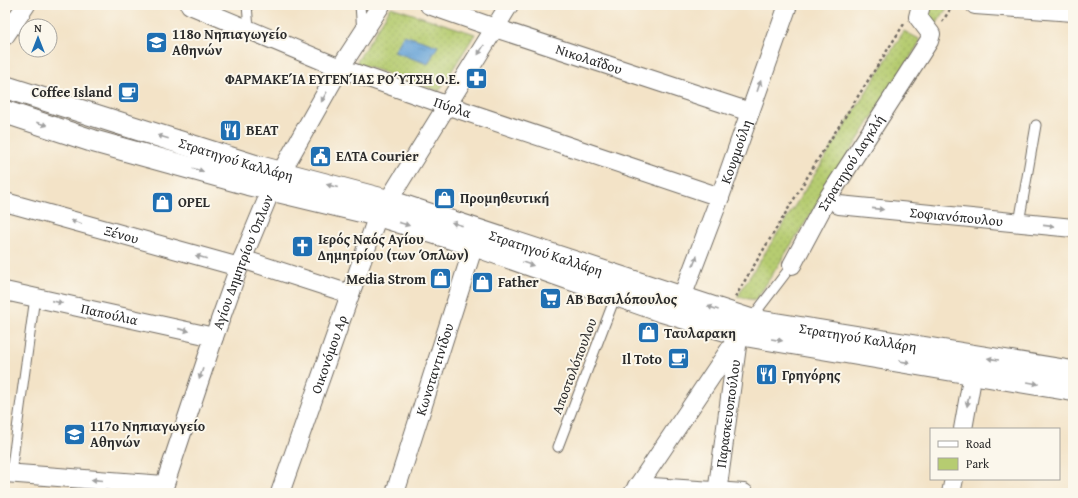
<svg xmlns="http://www.w3.org/2000/svg" width="1078" height="498" font-family="'Gentium Book Plus',serif">
<style>
.green{fill:url(#green-dots);stroke:#707c4e}
.water{fill:url(#water-ripples);stroke:#486781}
.lines{fill:none;stroke-linecap:round;stroke-linejoin:round}
.lane-casing{stroke:#716b62;stroke-width:11}
.street-casing{stroke:#716b62;stroke-width:20}
.primary-casing{stroke:#716b62;stroke-width:24}
.path{stroke:#716b62;stroke-width:2.5;stroke-dasharray:3 3;stroke-linecap:butt}
.lane{stroke:#fff;stroke-width:9}
.street{stroke:#fff;stroke-width:18}
.primary{stroke:#fff;stroke-width:22}
.oneway{fill:#a0a0a0}
.labels{text-anchor:middle;dominant-baseline:central;stroke-width:4;stroke-linejoin:round;paint-order:stroke}
.poi-label{font-size:14px;font-weight:bold;fill:#2b2b2b;stroke:#fbf7ec;text-anchor:start}
.street-label{font-size:14px;fill:#2b2b2b;stroke:#fbf7ec}
</style>
<defs>
<pattern id="green-dots" width="8" height="8" patternUnits="userSpaceOnUse"><rect width="8" height="8" fill="#b6cc71"/><path d="M2 2h.1M6 6h.1" fill="none" stroke="#9daf62" stroke-width="1.8" stroke-linecap="round"/></pattern>
<pattern id="water-ripples" width="26" height="14" patternUnits="userSpaceOnUse"><rect width="26" height="14" fill="#66a3d7"/><path d="M2 4q2-2 4 0t4 0M15 11q2-2 4 0t4 0" fill="none" stroke="#5485af"/></pattern>
</defs>
<rect width="100%" height="100%" fill="#fbf7ec"/>
<filter id="ink" filterUnits="userSpaceOnUse"><feTurbulence type="fractalNoise" baseFrequency=".025" numOctaves="2"/><feDisplacementMap in="SourceGraphic" scale="8" xChannelSelector="R" yChannelSelector="G"/><feConvolveMatrix kernelMatrix="1 2 1 2 8 2 1 2 1" color-interpolation-filters="sRGB"/></filter>
<filter id="wash" filterUnits="userSpaceOnUse"><feTurbulence type="fractalNoise" baseFrequency=".012" numOctaves="4" result="noise"/><feDisplacementMap in="SourceGraphic" scale="16" xChannelSelector="R" yChannelSelector="G"/><feGaussianBlur stdDeviation="0.9" result="paint"/><feColorMatrix in="noise" values="0 0 0 0 0 0 0 0 0 0 0 0 0 0 0 0 0 1.4 0 .05"/><feComposite in="paint" operator="in"/></filter>
<g filter="url(#wash)">
<rect width="100%" height="100%" fill="#f3e3c7"/>
<path class="green" d="M927,5H949L935,26L928,18Z
M391,7L475,34L439,91L356,63Z
M904,31L919,39L920,42L756,300L737,297L822,163Z"/>
<path class="water" d="M404,35L438,46L428,64L394,52Z"/>
</g>
<g filter="url(#ink)">
<g class="lines">
<defs>
<path id="lane" d="M247,5L249,29
M360,5L362,32
M1019,223L1036,125
M750,320L792,265
M558,447L616,295
M11,473L35,297"/>
<g id="street">
<path id="s1" d="M190,5L340,68L446,105L720,197"/>
<path id="s2" d="M429,5L495,28L750,112"/>
<path d="M975,5L1073,12"/>
<path d="M5,36L26,5"/>
<path d="M388,201L509,5"/>
<path id="s3" d="M5,202L239,267"/>
<path id="s4" d="M839,205L1073,228"/>
<path d="M242,259L350,294"/>
<path id="s5" d="M792,265L826,201L929,41L931,34L918,17L921,5"/>
<path id="s6" d="M5,291L214,337"/>
<path id="s7" d="M682,297L720,197L788,5"/>
<path d="M963,429L973,373"/>
<path d="M5,473L164,485"/>
<path d="M637,486L744,493"/>
<path id="s8" d="M162,493L214,337L239,267L271,190L340,68L381,5"/>
<path id="s9" d="M280,493L378,215"/>
<path id="s10" d="M395,493L474,245"/>
<path d="M633,493L746,325"/>
<path id="s11" d="M717,493L738,339"/>
<path d="M951,493L954,479"/>
</g>
<g id="primary">
<path id="s12" d="M5,87L255,166L388,201L750,320L1073,372"/>
<path d="M5,112L93,141L248,184L378,215L474,245L662,311L739,334L1073,390"/>
</g>
</defs>
<use href="#lane" class="lane-casing"/>
<use href="#street" class="street-casing"/>
<use href="#primary" class="primary-casing"/>
<path class="path" d="M942,22L953,5
M735,297L820,156L904,24"/>
<use href="#lane" class="lane"/>
<use href="#street" class="street"/>
<use href="#primary" class="primary"/>
</g>
<defs><path id="oneway-solid" d="M-6-.8H1V-3.2L6.5 0L1 3.2V.8H-6Z"/></defs>
<g class="oneway">
<use href="#oneway-solid" transform="translate(481 50) rotate(122)"/>
<use href="#oneway-solid" transform="translate(759 86) rotate(-71)"/>
<use href="#oneway-solid" transform="translate(324 97) rotate(119)"/>
<use href="#oneway-solid" transform="translate(42 124) rotate(18)"/>
<use href="#oneway-solid" transform="translate(163 137) rotate(-163)"/>
<use href="#oneway-solid" transform="translate(198 170) rotate(16)"/>
<use href="#oneway-solid" transform="translate(332 186) rotate(-165)"/>
<use href="#oneway-solid" transform="translate(878 209) rotate(6)"/>
<use href="#oneway-solid" transform="translate(76 222) rotate(-164)"/>
<use href="#oneway-solid" transform="translate(404 224) rotate(17)"/>
<use href="#oneway-solid" transform="translate(457 224) rotate(-162)"/>
<use href="#oneway-solid" transform="translate(1049 226) rotate(6)"/>
<use href="#oneway-solid" transform="translate(201 257) rotate(-164)"/>
<use href="#oneway-solid" transform="translate(695 261) rotate(-69)"/>
<use href="#oneway-solid" transform="translate(528 264) rotate(19)"/>
<use href="#oneway-solid" transform="translate(57 302) rotate(13)"/>
<use href="#oneway-solid" transform="translate(713 308) rotate(-161)"/>
<use href="#oneway-solid" transform="translate(184 330) rotate(13)"/>
<use href="#oneway-solid" transform="translate(777 340) rotate(9)"/>
<use href="#oneway-solid" transform="translate(993 359) rotate(-171)"/>
<use href="#oneway-solid" transform="translate(905 362) rotate(9)"/>
<use href="#oneway-solid" transform="translate(201 374) rotate(109)"/>
<use href="#oneway-solid" transform="translate(1033 383) rotate(10)"/>
<use href="#oneway-solid" transform="translate(968 401) rotate(100)"/>
<use href="#oneway-solid" transform="translate(97 480) rotate(-175)"/>
</g>
</g>
<defs>
<symbol id="school-square" viewBox="-11 -11 22 22"><rect x="-9" y="-9" width="18" height="18" rx="4" fill="#1f6fb2" stroke="#fbf7ec"/><path d="M0-5L7-2L0 1L-7-2ZM-4 1L0 2.5L4 1V4Q0 6-4 4Z" fill="#fff"/></symbol>
<symbol id="pharmacy-square" viewBox="-11 -11 22 22"><rect x="-9" y="-9" width="18" height="18" rx="4" fill="#1f6fb2" stroke="#fbf7ec"/><path d="M-2-6h4v4h4v4h-4v4h-4v-4h-4v-4h4Z" fill="#fff"/></symbol>
<symbol id="cafe-square" viewBox="-11 -11 22 22"><rect x="-9" y="-9" width="18" height="18" rx="4" fill="#1f6fb2" stroke="#fbf7ec"/><path d="M-5.5-4.5H6V0H3Q3 3.5 0 3.5H-2.5Q-5.5 3.5-5.5 0ZM3-3.2v2h1.7v-2ZM-6 4.5H4V6H-6Z" fill="#fff"/></symbol>
<symbol id="restaurant-square" viewBox="-11 -11 22 22"><rect x="-9" y="-9" width="18" height="18" rx="4" fill="#1f6fb2" stroke="#fbf7ec"/><path d="M-5-6h1v4h1v-4h1v4h1v-4h1v5L-1.5 .5V6h-2V.5L-5-1ZM5-6V6H3V1.5H1.5Q1.5-4 5-6Z" fill="#fff"/></symbol>
<symbol id="civic-square" viewBox="-11 -11 22 22"><rect x="-9" y="-9" width="18" height="18" rx="4" fill="#1f6fb2" stroke="#fbf7ec"/><path d="M-.6-6.5H3V-4.5H.6V-3L4-1V1h2V6H-6V1h2V-1L-.6-3ZM-1.2 2.5V6h2.4V2.5Z" fill="#fff"/></symbol>
<symbol id="shop-square" viewBox="-11 -11 22 22"><rect x="-9" y="-9" width="18" height="18" rx="4" fill="#1f6fb2" stroke="#fbf7ec"/><path d="M-5-2.5h2.3a2.7 3.5 0 0 1 5.4 0H5L5.5 6h-11ZM-1.5-2.5h3a1.5 2.3 0 0 0-3 0Z" fill="#fff"/></symbol>
<symbol id="church-square" viewBox="-11 -11 22 22"><rect x="-9" y="-9" width="18" height="18" rx="4" fill="#1f6fb2" stroke="#fbf7ec"/><path d="M-1.2-6h2.4v3.5h3.3v2.4h-3.3V6h-2.4V-.1h-3.3v-2.4h3.3Z" fill="#fff"/></symbol>
<symbol id="supermarket-square" viewBox="-11 -11 22 22"><rect x="-9" y="-9" width="18" height="18" rx="4" fill="#1f6fb2" stroke="#fbf7ec"/><path d="M-6-5.5h2.5l.6 2H6L4.5 2H-2.5L-4.4-4H-6ZM-1.5 3.2a1.3 1.3 0 1 0 .1 0ZM3 3.2a1.3 1.3 0 1 0 .1 0Z" fill="#fff"/></symbol>
</defs>
<g fill-rule="evenodd">
<use href="#school-square" x="144" y="30" width="25" height="25"/>
<use href="#pharmacy-square" x="464" y="66" width="25" height="25"/>
<use href="#cafe-square" x="116" y="80" width="25" height="25"/>
<use href="#restaurant-square" x="218" y="118" width="25" height="25"/>
<use href="#civic-square" x="308" y="144" width="25" height="25"/>
<use href="#shop-square" x="432" y="186" width="25" height="25"/>
<use href="#shop-square" x="150" y="190" width="25" height="25"/>
<use href="#church-square" x="290" y="234" width="25" height="25"/>
<use href="#shop-square" x="428" y="266" width="25" height="25"/>
<use href="#shop-square" x="470" y="270" width="25" height="25"/>
<use href="#supermarket-square" x="538" y="286" width="25" height="25"/>
<use href="#shop-square" x="636" y="320" width="25" height="25"/>
<use href="#cafe-square" x="666" y="346" width="25" height="25"/>
<use href="#restaurant-square" x="754" y="362" width="25" height="25"/>
<use href="#school-square" x="62" y="422" width="25" height="25"/>
</g>
<g class="labels">
<g class="poi-label">
<text x="172" y="34">118ο Νηπιαγωγείο<tspan x="172" dy="16">Αθηνών</tspan></text>
<text x="460" y="79" text-anchor="end">ΦΑΡΜΑΚΕΊΑ ΕΥΓΕΝΊΑΣ ΡΟΎΤΣΗ Ο.Ε.</text>
<text x="112" y="92" text-anchor="end">Coffee Island</text>
<text x="246" y="130">ΒΕΑΤ</text>
<text x="336" y="156">ΕΛΤΑ Courier</text>
<text x="460" y="198">Προμηθευτική</text>
<text x="178" y="202">OPEL</text>
<text x="318" y="239">Ιερός Ναός Αγίου<tspan x="318" dy="16">Δημητρίου (των Όπλων)</tspan></text>
<text x="426" y="279" text-anchor="end">Media Strom</text>
<text x="498" y="282">Father</text>
<text x="566" y="299">AB Βασιλόπουλος</text>
<text x="664" y="333">Ταυλαρακη</text>
<text x="662" y="359" text-anchor="end">Il Toto</text>
<text x="782" y="375">Γρηγόρης</text>
<text x="90" y="426">117ο Νηπιαγωγείο<tspan x="90" dy="16">Αθηνών</tspan></text>
</g>
<g class="street-label">
<text stroke="none"><textPath href="#s2" startOffset="169">Νικολαΐδου</textPath></text>
<text stroke="none"><textPath href="#s1" startOffset="282">Πύρλα</textPath></text>
<text stroke="none"><textPath href="#s7" startOffset="155">Κουρμούλη</textPath></text>
<text stroke="none"><textPath href="#s12" startOffset="242">Στρατηγού Καλλάρη</textPath></text>
<text stroke="none"><textPath href="#s5" startOffset="118">Στρατηγού Δαγκλή</textPath></text>
<text stroke="none"><textPath href="#s4" startOffset="118">Σοφιανόπουλου</textPath></text>
<text stroke="none"><textPath href="#s3" startOffset="121">Ξένου</textPath></text>
<text stroke="none"><textPath href="#s12" startOffset="566">Στρατηγού Καλλάρη</textPath></text>
<text stroke="none"><textPath href="#s8" startOffset="245">Αγίου Δημητρίου Όπλων</textPath></text>
<text stroke="none"><textPath href="#s6" startOffset="107">Παπούλια</textPath></text>
<text stroke="none"><textPath href="#s12" startOffset="890">Στρατηγού Καλλάρη</textPath></text>
<text stroke="none"><textPath href="#s9" startOffset="147">Οικονόμου Αρ</textPath></text>
<text transform="translate(574 366) rotate(-69)">Αποστολόπουλου</text>
<text stroke="none"><textPath href="#s10" startOffset="130">Κωνσταντινίδου</textPath></text>
<text stroke="none"><textPath href="#s11" startOffset="80">Παρασκευοπούλου</textPath></text>
</g>
</g>
<rect width="1078" height="498" fill="none" stroke="#fbf7ec" stroke-width="20"/>
<rect x="930" y="428" width="130" height="52" fill="#fbf7ec" stroke="#a8a59f"/>
<rect x="938" y="441" width="20" height="6" fill="#ffffff" stroke="#a8a59f"/>
<text x="966" y="448" font-size="12" fill="#2b2b2b">Road</text>
<rect x="938" y="458" width="20" height="12" fill="#b6cc71" stroke="#a8a59f"/>
<text x="966" y="468" font-size="12" fill="#2b2b2b">Park</text>
<g transform="translate(38 38)"><circle r="19" fill="#fbf7ec" stroke="#a8a59f"/>
<path d="M0-3L7 15L0 10L-7 15Z" fill="#1f6fb2"/>
<text y="-6" font-size="11" font-weight="bold" text-anchor="middle" fill="#2b2b2b">N</text>
</g>
</svg>
